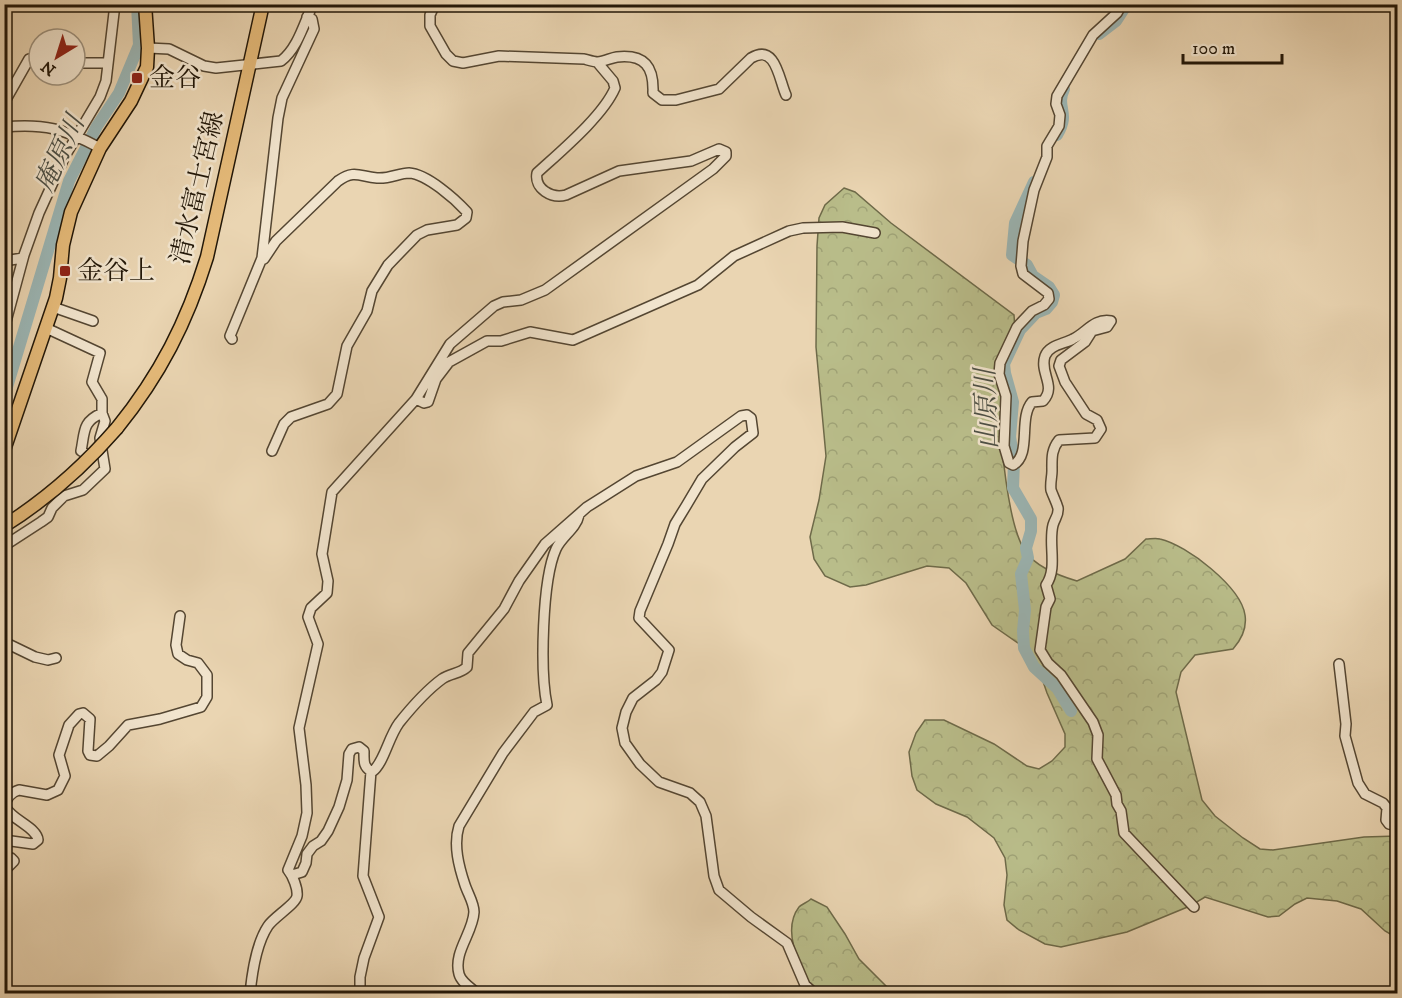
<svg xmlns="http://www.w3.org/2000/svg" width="1402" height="998" font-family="'IM FELL DW Pica','Noto Serif JP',serif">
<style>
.forest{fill:url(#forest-crowns);stroke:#6e6a49;stroke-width:1.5}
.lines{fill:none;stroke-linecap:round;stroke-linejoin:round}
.river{stroke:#9bb6b5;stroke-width:12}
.minor-casing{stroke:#544632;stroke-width:12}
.major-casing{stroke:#221708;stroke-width:15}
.minor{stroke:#f1e4cd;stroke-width:9}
.major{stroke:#e5ba79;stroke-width:12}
.major-bridge-casing{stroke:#221708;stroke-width:15;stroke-linecap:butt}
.major-bridge{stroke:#e5ba79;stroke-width:12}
.poi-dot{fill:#8f2418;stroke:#f1e4cd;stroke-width:2}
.labels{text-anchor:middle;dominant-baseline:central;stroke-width:5;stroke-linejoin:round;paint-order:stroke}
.poi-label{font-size:26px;fill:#221708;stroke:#f1e4cd;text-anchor:start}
.street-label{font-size:26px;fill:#221708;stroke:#f1e4cd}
.water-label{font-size:27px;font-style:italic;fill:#4c4f45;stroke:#f1e4cd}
</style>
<defs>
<pattern id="forest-crowns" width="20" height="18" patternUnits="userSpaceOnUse" patternTransform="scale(1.5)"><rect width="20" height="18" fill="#b9bd8a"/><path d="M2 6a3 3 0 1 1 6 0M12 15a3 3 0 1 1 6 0" fill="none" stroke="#9fa276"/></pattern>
</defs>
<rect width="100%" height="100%" fill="#ead5b2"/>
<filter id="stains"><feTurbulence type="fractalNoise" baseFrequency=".00333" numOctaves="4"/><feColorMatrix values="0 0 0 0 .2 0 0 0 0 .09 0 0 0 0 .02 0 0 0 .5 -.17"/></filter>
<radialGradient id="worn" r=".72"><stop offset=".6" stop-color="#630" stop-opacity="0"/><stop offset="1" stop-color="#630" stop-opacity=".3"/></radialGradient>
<path class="forest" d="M844,188L855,192L891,223L1014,315C1017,345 1004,374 1001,405C999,435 1008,529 1026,552C1037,568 1060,576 1077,581L1125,559L1146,539C1150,539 1156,538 1160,539C1187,545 1241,587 1245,615C1247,628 1241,640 1233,649L1195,655L1181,672L1176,692L1202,800L1215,816L1243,838L1260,849L1273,850L1364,837L1397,836V938L1385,931L1361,909L1337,901L1307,898L1295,904L1279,916L1268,917L1205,897L1190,906L1127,932L1061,947L1045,944L1019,930L1007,920L1004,905L1007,875L1005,858L994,838L967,817L936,804L917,790L912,776L909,752L916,733L925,720H944L994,744L1027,766L1039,769L1052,761L1065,747V734L1047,693L1038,667L1028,650L992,625L966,583L949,568L927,566L866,585L850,587L825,576L814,559L810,537L819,500L826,456L816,347L817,246L819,218L825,205Z
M811,899L827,907L845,934L859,959L893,993H814C802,969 780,932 799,907C802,904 808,902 811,899Z"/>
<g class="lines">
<path class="river" d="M1099,34L1116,21L1127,4
M1057,135C1071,112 1055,108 1064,89
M1034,182L1015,223L1012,255L1027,265L1033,276L1049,287L1054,295L1052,302L1046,309L1036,313L1020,330L1004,364L1005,373L1013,402L1010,437L1014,461L1013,488L1031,519V531L1026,548L1028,558L1021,574L1025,610L1023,631L1024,648L1034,667L1057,688L1071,711
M4,397L69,181L97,126L119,93L139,45L137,4"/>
<defs>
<path id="minor" d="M435,4L430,15V26L446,54L453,61L463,63L499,56L584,59C588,60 594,62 598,62C605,61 611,58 617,57C645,54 654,67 653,93L662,100H676L719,89L751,58C776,43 779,80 786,95
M1122,4L1117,13L1093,35L1057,96L1056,104L1060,115L1059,126L1047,146V157L1034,190L1023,241L1021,266L1023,274L1048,293L1049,299L1044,305L1032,311L1017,327L1000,363L999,374L1006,396L1004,446L1009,463L1013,465C1032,455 1018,418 1032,402L1043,401C1057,386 1039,373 1045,356C1049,345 1064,344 1073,339C1086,333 1094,318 1111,321L1107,327L1092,331L1085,342L1061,360L1059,366L1065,382L1086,414L1097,420L1101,429L1095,438L1059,440C1051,450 1052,459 1052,471C1052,477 1050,483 1051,490C1053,496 1056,501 1058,508C1059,515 1055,518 1053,525C1048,544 1058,568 1046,585L1050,599L1046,607L1040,650L1048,663L1061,675L1093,722L1098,735L1097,759L1116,795L1117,804L1121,811L1124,833L1194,907
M148,48L169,49L204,66L216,68L281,61C298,48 304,23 313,4
M75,63H107
M4,103L29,59
M4,127C44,123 65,129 100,148
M262,258L264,259L276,241L338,181C355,169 360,177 377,178C390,179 399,173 409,173C427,174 455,199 467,212L466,218L457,225L427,230L417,235L388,265L372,291L367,311L347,346L337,394L328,404L291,417L284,424L272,451
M4,261L23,258
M53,307L93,321
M4,329L24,255L39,213L65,156L100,97L106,81L115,4
M232,339L230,336L262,258L278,118L282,98L314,29L312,19L307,17
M416,399L424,403L428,402L436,379L449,362L487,341H501L530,332L573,340L698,285L734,256L789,231L803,228L842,227L875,233
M85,453L81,451C85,431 82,422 102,413
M4,546L41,522L48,517L52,508L64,496L83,490L105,469L100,438L105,421L102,413V399L92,382L100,353L46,328
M4,642L35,657L48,660L56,658
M1339,664L1346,724L1345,736L1358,783L1365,794L1383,803L1387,808L1386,820L1389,824L1398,826
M4,840L33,844L38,840C37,827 11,820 5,806C6,798 12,792 19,790L47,795L58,790L65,776L59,755L69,725L79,714L83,713L90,719L88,751L90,755L97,756L109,746L128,725L160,719L201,707L207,697V675L198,663L187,660L178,654L176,645L180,616
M4,856L11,858L14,861L4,871
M292,875L302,872L306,863L307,854L313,846L321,841L328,831L339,807L347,780L349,754L352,749L359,747L364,751C364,761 363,767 372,772C384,763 388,738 399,723C411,708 427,690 442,679C450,673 460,674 467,667L468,653L504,609L519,581L545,544L587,507L636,476L677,462L741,416L747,415L751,418L753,433L735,447L702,479L686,506L675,524L668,544L640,611L639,618L669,650L662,672L656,680L633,698L626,712L622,728L625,743L640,764L659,782L690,793L700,802L706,816L714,876L719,890L751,917L787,943L805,985L815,994
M250,994C252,973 256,944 268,926C274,917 296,904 297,896C298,889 293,876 288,870L302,836L307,813L306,785L299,728L318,644L308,617L311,608L327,593L328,581L322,554L332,492L416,399L450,344L494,306L503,302L521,300L545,290L713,169L726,156V152L719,149L691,161L619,171L566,195C552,199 534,189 537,173C561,151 603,116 615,88L613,81L597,62
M360,994V977L364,958L379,917L363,876L371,771
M478,994C471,988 461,982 459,974C453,952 473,933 474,912C474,903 468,894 465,885C459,867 453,845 459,826L503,753L534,712L547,705C540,672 542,580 556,549C562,536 576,529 579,515"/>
<path id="major" d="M117,428C160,375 187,322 207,257L263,4
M4,450L56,298L60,278L63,245L71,212L100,148L131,101L147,67L148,48L145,4"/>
</defs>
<use href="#minor" class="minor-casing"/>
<use href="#major" class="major-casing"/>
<use href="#minor" class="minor"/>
<use href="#major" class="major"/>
<defs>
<path id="major-bridge" d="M4,526C47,499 84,466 117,428"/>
</defs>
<use href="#major-bridge" class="major-bridge-casing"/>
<use href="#major-bridge" class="major-bridge"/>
</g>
<g class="poi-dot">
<rect x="131" y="72" width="12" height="12" rx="3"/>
<rect x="59" y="265" width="12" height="12" rx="3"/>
</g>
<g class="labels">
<g class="poi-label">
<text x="149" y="78">金谷</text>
<text x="77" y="271">金谷上</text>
</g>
<g class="street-label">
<text transform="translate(198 188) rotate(-77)">清水富士宮線</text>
</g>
<g class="water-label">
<text transform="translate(60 154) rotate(-65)">庵原川</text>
<text transform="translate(987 409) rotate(-92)">山原川</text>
</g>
</g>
<rect width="1402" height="998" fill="none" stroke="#ead5b2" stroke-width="24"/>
<rect x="6" y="6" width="1390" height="986" fill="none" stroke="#221708" stroke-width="3"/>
<rect x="12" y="12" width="1378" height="974" fill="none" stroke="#221708" stroke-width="1.5"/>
<g transform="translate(57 57) rotate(218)"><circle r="28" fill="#f1e4cd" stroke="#9e927e" stroke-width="1.5"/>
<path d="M0-4.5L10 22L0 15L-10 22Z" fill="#8f2418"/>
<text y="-9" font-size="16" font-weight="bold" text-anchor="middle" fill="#221708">N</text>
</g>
<path d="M1183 54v9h99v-9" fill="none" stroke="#221708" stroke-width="3"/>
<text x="1192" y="54" font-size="18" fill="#221708" stroke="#f1e4cd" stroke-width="4.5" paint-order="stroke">100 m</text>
<rect width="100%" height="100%" filter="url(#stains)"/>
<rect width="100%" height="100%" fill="url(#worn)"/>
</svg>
